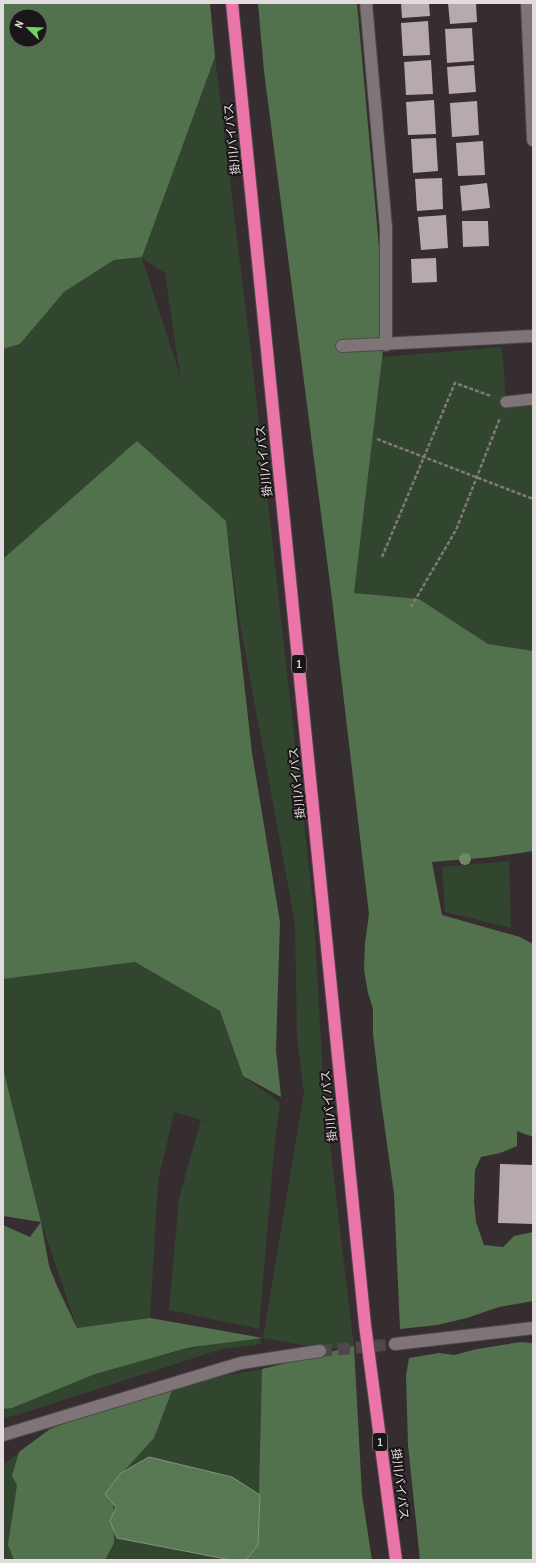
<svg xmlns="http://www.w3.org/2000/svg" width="536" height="1563" font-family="'Archivo Narrow','Noto Sans JP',sans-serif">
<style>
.green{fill:#32452f;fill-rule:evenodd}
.forest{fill:#52724d;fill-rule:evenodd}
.water{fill:#577852;stroke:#81967c}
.building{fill:#b6aaae}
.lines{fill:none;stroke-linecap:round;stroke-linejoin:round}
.street-tunnel{stroke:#50474a;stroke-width:12;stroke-dasharray:12 6;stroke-linecap:butt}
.lane-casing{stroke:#50494b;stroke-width:13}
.street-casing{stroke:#50494b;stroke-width:14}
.highway-casing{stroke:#50494b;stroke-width:14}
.path{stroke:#81797c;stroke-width:2.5;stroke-dasharray:4 2;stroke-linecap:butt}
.lane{stroke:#7f7478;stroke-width:11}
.street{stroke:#7f7478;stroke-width:12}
.highway{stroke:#eb74a9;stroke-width:12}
.tree{fill:#6f8868}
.labels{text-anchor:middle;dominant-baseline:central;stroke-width:4;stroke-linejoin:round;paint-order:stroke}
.shield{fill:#1a1618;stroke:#a6a1a3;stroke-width:1}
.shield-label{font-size:11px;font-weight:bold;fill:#e2dcde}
.street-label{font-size:12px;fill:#e2dcde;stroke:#1a1618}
</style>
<rect width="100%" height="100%" fill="#362d30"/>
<path class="green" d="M215,57L252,361L313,903L324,1094L354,1348L324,1349L263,1338L304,1093L297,1037L295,923L240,624L226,521L3,559V349L20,344L64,292L114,260L142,257ZM142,258L165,273L180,376Z
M502,347L506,402L533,396V651L488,644L419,599L354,593L382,357Z
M509,861L511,928L445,912L442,867Z
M135,962L221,1011L243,1076L280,1103L275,1140L259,1329L169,1310L179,1198L201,1120L227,1127L174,1112L158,1181L150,1318L77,1328L41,1222L3,1068V979Z
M260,1339L261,1344L222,1349L14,1416L3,1418V1409L93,1374L148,1358L215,1343Z
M262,1369V1560H3V1465L50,1429L174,1385Z"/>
<path class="forest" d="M3,3H210L215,57L142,257L114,260L64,292L20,344L3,349ZM16,16H40V40H16Z
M258,3H357L386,325L354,593L419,599L488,644L533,651V851L492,857L432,862L442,915L520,937L533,944V1137L517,1131V1146L500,1153L481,1157L475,1170L474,1201L476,1222L484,1245L503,1247L514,1236L533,1232V1301L499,1307L467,1318L437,1325L400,1329L394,1194L381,1101L373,1034V1009L368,993L364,970L365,943L369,914L332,599L264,71Z
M137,441L226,521L252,753L280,922L276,1050L281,1097L243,1076L220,1011L135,962L3,979V559Z
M3,1068L41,1222L49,1266L57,1286L77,1328L150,1318L263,1338L192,1347L180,1350L95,1374L12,1408L3,1409V1225L30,1237L41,1222L3,1216Z
M520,1342L533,1343V1558L531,1560H420L408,1445L406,1376L409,1358L439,1353L454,1355L477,1349Z
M354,1346L362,1495L372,1560H219L258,1534L262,1369Z
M174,1385L154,1438L113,1483L114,1543L105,1560H14L8,1545L17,1485L12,1476L19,1452L50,1429L81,1417Z"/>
<path class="water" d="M149,1457L232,1477L260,1495L258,1545L246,1560H231L117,1538L110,1521L116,1507L105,1494L121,1473Z"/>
<path class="building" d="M401,3H429L430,16L402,18Z
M448,3H476L477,22L450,24Z
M428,21L430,55L403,56L401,23Z
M472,28L474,61L447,63L445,29Z
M431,60L433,94L406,95L404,62Z
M474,65L476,92L449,94L447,67Z
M434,100L436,134L408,135L406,102Z
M477,101L479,135L452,137L450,103Z
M436,138L438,171L413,173L411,139Z
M483,141L485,175L458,176L456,143Z
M442,178L443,209L417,211L415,179Z
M487,183L490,208L462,211L460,186Z
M446,215L448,248L421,250L418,217Z
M462,221H488L489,246L463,247Z
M436,258L437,282L412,283L411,259Z
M500,1164L533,1165V1224L498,1223Z"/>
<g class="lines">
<path class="street-tunnel" d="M320,1351L395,1344"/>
<defs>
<path id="lane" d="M506,402L533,399"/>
<path id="street" d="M366,3L386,228V345
M527,3L533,140
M342,346L533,336
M395,1344L533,1328
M3,1435L241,1363L320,1351"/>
<path id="highway" d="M232,3L365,1325L396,1560"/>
</defs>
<use href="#lane" class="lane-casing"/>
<use href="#street" class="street-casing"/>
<use href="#highway" class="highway-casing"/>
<path class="path" d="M377,439L533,499
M382,557L455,383L491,396
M411,607L456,530L500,418"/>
<use href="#lane" class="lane"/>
<use href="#street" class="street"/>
<use href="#highway" class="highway"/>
</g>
<circle class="tree" cx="465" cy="859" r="6"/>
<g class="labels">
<g class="shield">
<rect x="292" y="655" width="14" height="18" rx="3"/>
<rect x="373" y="1433" width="14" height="18" rx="3"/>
</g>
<g class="shield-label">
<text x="299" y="664">1</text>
<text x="380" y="1442">1</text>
</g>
<g class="street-label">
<text transform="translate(232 139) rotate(-96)">掛川バイパス</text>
<text transform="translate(264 461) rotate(-96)">掛川バイパス</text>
<text transform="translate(297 783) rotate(-96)">掛川バイパス</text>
<text transform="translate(329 1106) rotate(-96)">掛川バイパス</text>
<text transform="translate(400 1484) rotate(83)">掛川バイパス</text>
</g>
</g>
<rect width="536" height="1563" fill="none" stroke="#e2dcde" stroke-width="8"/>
<g transform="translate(28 28) rotate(293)"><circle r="19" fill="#1a1618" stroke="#6a6567"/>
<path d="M0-3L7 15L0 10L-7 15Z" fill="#6ed361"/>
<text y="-6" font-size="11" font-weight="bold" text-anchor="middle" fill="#e2dcde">N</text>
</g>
</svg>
